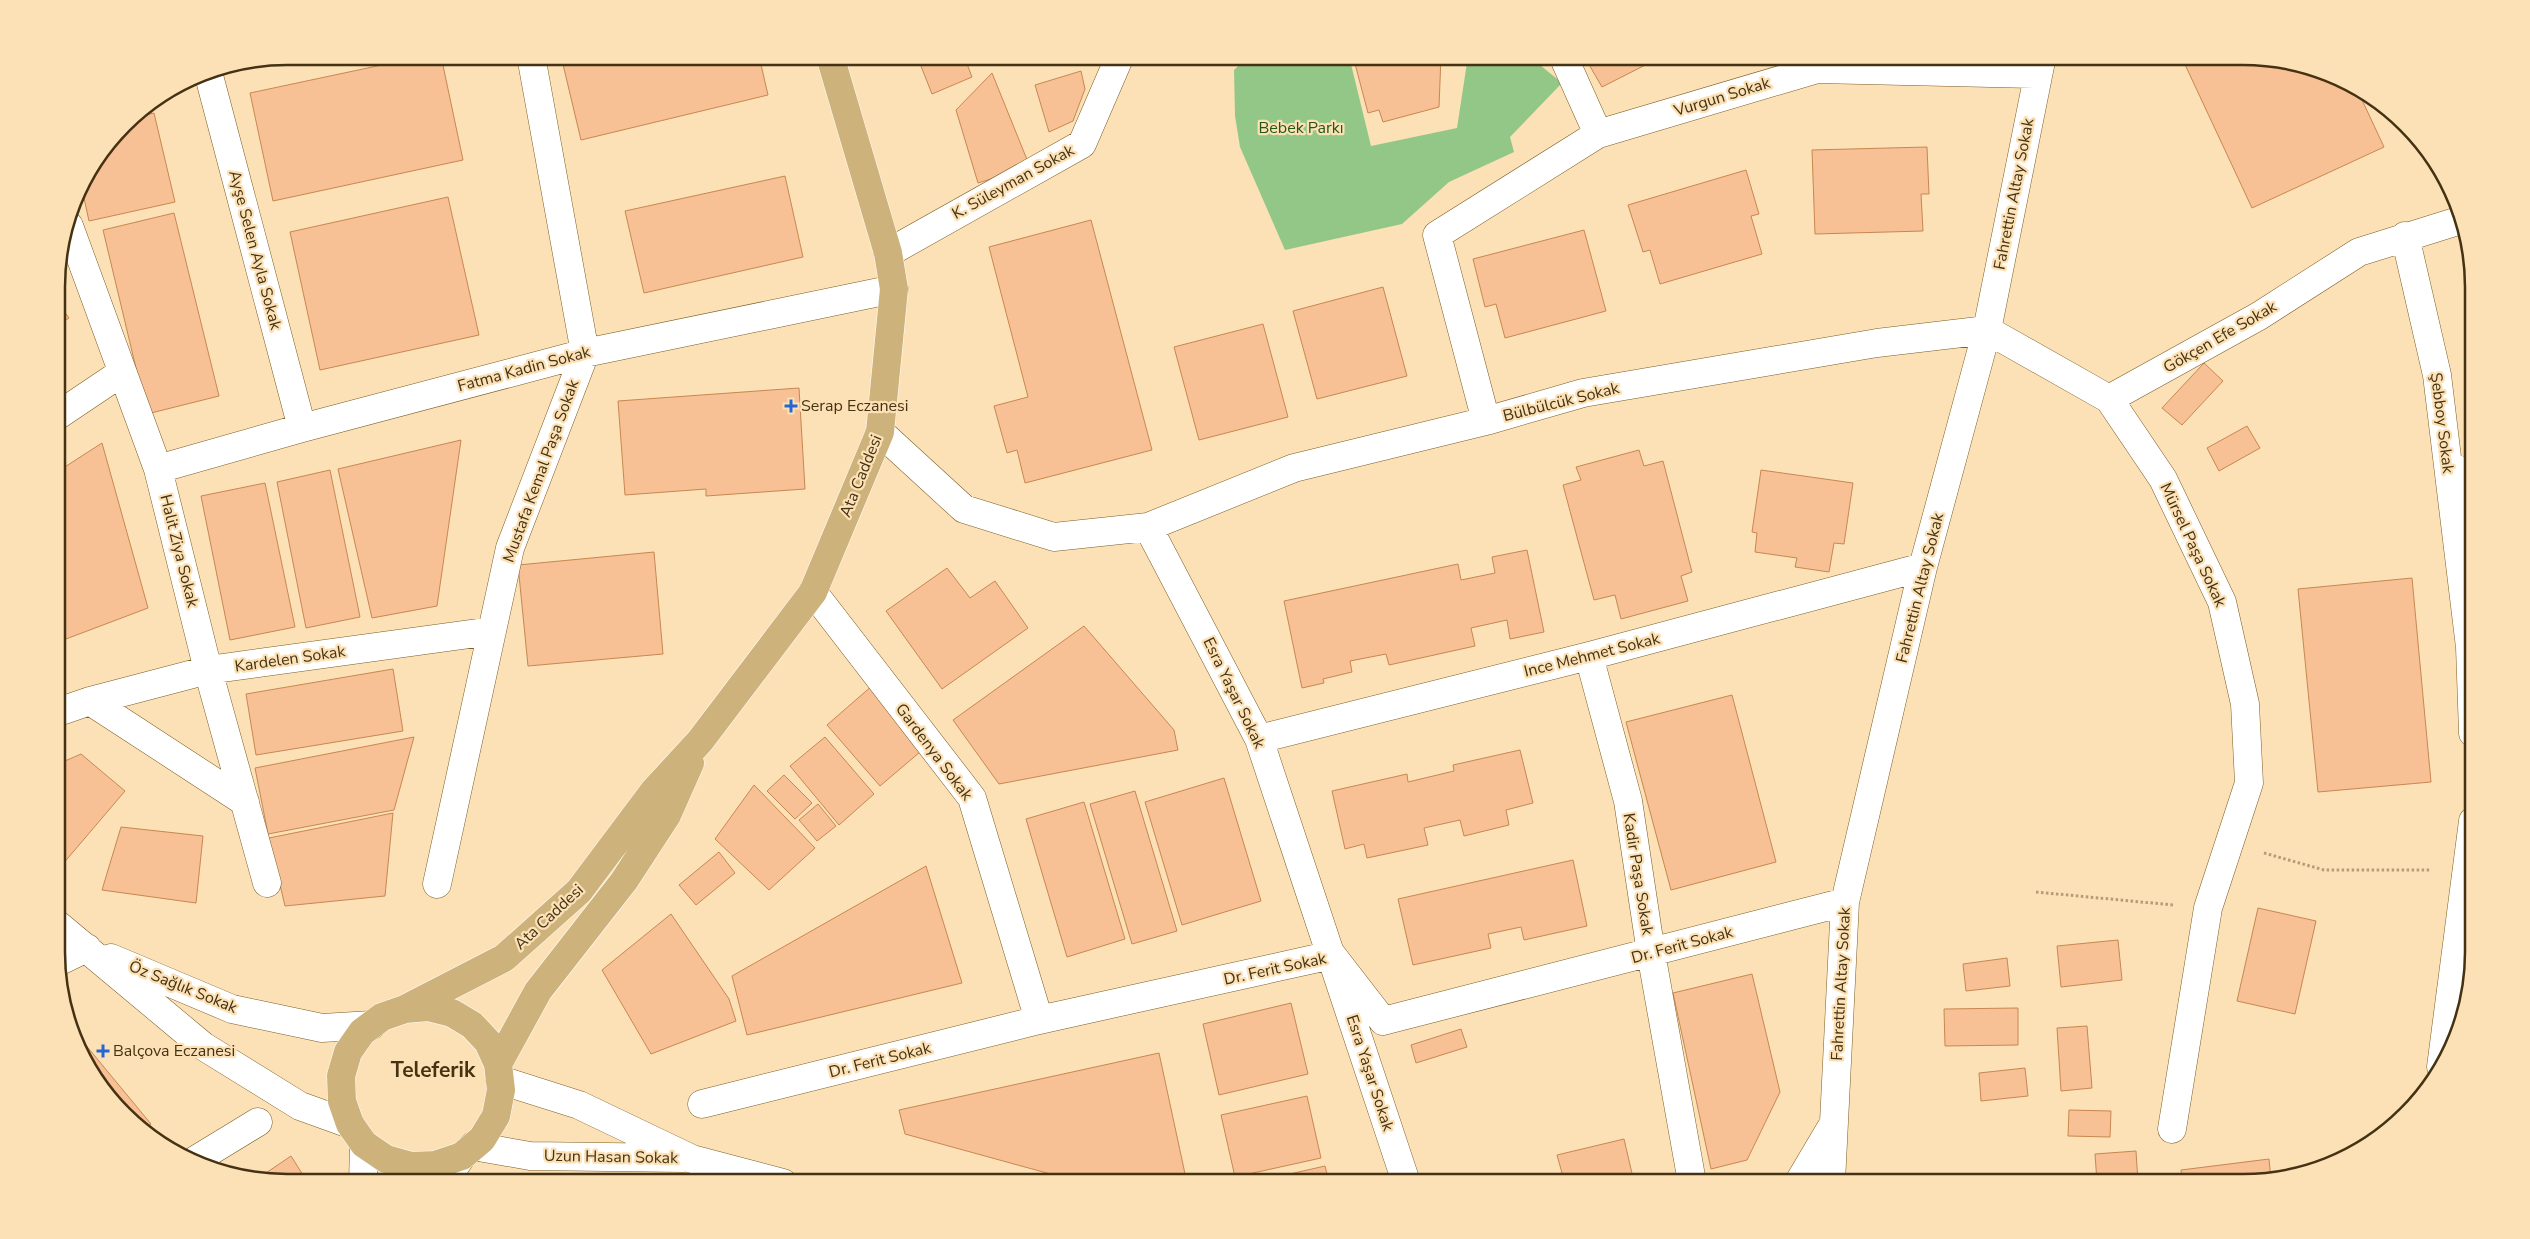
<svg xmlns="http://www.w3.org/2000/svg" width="2530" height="1239" font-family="'Nunito Sans',sans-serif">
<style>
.green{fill:#93c788}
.building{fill:#f7c095;stroke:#c88751}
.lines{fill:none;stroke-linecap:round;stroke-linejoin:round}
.minor-casing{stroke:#7c5d23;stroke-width:29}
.major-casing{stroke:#fff;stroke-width:29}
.path{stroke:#b49d76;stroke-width:3;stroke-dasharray:2.5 2.5;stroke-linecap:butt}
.minor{stroke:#fff;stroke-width:28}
.major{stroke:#ceb27b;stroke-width:28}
.poi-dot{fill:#2466d2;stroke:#fce1b6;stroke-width:2}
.labels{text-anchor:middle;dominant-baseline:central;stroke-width:4.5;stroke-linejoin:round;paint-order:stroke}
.street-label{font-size:16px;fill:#443212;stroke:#fce1b6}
.park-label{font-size:16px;fill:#215713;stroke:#fce1b6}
.poi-label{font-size:16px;fill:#443212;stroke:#fce1b6;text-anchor:start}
.district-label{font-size:21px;font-weight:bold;fill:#443212;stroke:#fce1b6}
.rim{fill:none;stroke:#443212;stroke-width:2.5}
</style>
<rect width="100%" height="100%" fill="#fce1b6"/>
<path class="green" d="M1248,56H1349L1371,146L1457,128L1468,56H1529L1562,83L1510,137L1514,152L1449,182L1402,224L1285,250L1240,147L1235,116L1234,70Z"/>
<path class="building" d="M424,56H441L463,160L273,201L250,93Z
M561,56H759L768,95L581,140Z
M917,56H964L972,77L932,94Z
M1353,56H1441L1439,107L1383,122L1379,110L1368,113Z
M1584,56H1663L1602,87Z
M2181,56H2243L2345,80L2356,87L2384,147L2252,208Z
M1081,71L1085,89L1073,121L1049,132L1035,85Z
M992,73L1030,167L978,183L956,110Z
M154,113L175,202L89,221L81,184L131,118Z
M1927,147L1929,194H1921L1923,231L1815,234L1812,150Z
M1746,170L1759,214L1751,216L1762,254L1660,284L1650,250L1643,252L1628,205Z
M785,176L803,257L644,293L625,211Z
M448,197L479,335L320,370L290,232Z
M174,213L219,396L147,414L103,230Z
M1091,220L1152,450L1025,483L1017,450L1007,453L994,406L1028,397L989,247Z
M1584,230L1606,311L1505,338L1496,304L1485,307L1473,259Z
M1383,287L1407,376L1317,399L1293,311Z
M57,301L69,318L57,326Z
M1263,324L1288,417L1199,440L1174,347Z
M2204,363L2223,381L2182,425L2162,408Z
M799,388L805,489L706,496V489L625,495L618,401Z
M2247,426L2260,448L2219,471L2207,448Z
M461,440L437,606L372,618L338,469Z
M102,443L148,608L58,642L57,472Z
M1639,450L1644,466L1663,461L1692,572L1681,576L1688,601L1621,619L1615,595L1594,600L1563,485L1581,480L1576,467Z
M330,470L360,617L306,628L277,482Z
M1761,470L1853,483L1844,544L1834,543L1829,572L1795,567L1797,558L1755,552L1757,533L1752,532Z
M265,483L295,627L230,640L201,496Z
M1527,550L1544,632L1510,639L1507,620L1471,628L1475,646L1389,665L1386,654L1350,661L1352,672L1323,679L1324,683L1302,688L1284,601L1458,564L1461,580L1495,573L1492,557Z
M654,552L663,654L528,666L518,565Z
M947,568L970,598L995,581L1028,628L942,689L886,611Z
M2412,578L2431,782L2318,792L2298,589Z
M1084,626L1174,730L1178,750L999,784L953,720Z
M393,669L403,731L256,755L246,694Z
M873,685L927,746L880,786L827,725Z
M1732,695L1776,862L1671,890L1626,722Z
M414,737L394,810L268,834L255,768Z
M825,737L874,794L839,825L790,766Z
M1520,750L1533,803L1506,810L1509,825L1464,836L1460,820L1424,828L1428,845L1367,858L1364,844L1345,849L1332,791L1407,774L1408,782L1454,771L1453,765Z
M81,754L125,791L62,865L58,862V764Z
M784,775L812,803L795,819L767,791Z
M1224,778L1261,901L1182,925L1145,802Z
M754,785L815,848L769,890L715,839Z
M1135,791L1177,931L1132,944L1090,804Z
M1084,802L1125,939L1067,957L1026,819Z
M818,804L836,826L817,841L799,820Z
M393,813L385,896L285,906L269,838Z
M121,827L203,836L196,903L102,890Z
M719,852L735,873L696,905L679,885Z
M1573,860L1587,926L1524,940L1521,927L1488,934L1491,948L1413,965L1398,899Z
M926,866L962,983L747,1035L732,976Z
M2258,908L2316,921L2295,1014L2237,1001Z
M671,914L729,999L736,1021L651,1054L602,970Z
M2118,940L2122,980L2061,987L2057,946Z
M2007,958L2010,986L1966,991L1963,964Z
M1752,974L1780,1092L1747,1160L1711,1169L1673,993Z
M1291,1003L1308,1074L1219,1095L1203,1024Z
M2018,1008V1045L1945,1046L1944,1009Z
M70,1026L151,1124L146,1127L104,1092L74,1040Z
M2087,1026L2092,1088L2061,1091L2057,1028Z
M1461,1029L1467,1047L1416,1063L1411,1045Z
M1159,1053L1187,1183H1083L905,1134L899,1110Z
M2025,1068L2028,1096L1981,1101L1979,1073Z
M1307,1096L1321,1158L1235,1177L1221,1115Z
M2069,1110L2111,1111L2110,1137L2068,1136Z
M1624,1139L1634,1182H1525L1562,1173L1557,1155Z
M2136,1151L2138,1182H2097L2095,1154Z
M291,1156L308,1183H287L260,1177Z
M2269,1159L2271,1180L2258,1182H2182L2181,1170Z
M1325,1166L1329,1182L1250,1183Z"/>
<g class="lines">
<defs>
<path id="minor" d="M1563,56L1598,134
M208,72L302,428
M69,226L158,469L208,670L267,883
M2405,236L2437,375L2470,647L2473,733
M888,253L1082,144L1120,56
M2109,399L2163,479L2222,602L2245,704L2249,783L2208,908L2172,1129
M57,416L121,373
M1486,421L1437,235L1598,134L1817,69L2037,74
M880,432L964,509L1054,537L1148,527L1259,739L1406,1182
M2448,466L2472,474
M158,469L302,428L585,353L894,289
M1148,527L1294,468L1486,421L1583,393L1877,343L1987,330L2109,399L2259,316L2359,252L2458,221
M813,592L972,798L1039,1020
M1589,656L1628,801L1651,953L1692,1182
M90,701L245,802
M58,712L90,701L208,670L492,631
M1259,739L1589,656L1923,567
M437,884L510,548L585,353L531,56
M58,925L203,1046L300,1106L350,1124
M111,958L232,1009L322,1028L372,1025
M58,962L87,948
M2441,1067L2473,821
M500,1080L579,1105L692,1159L783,1183
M702,1104L1039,1020L1332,955L1383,1021L1845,902
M473,1146L530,1156L683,1158
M194,1161L258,1122
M1799,1182L1831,1128
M1831,1182L1845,902L1923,567L1987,330L2042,56
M363,1183L364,1144
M443,1183L462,1156"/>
<path id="major" d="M405,1009L428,1007L452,1013L472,1025L488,1042L498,1064L501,1090L496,1116L482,1139L462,1156L435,1165L411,1166L386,1159L364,1144L350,1124L342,1101L341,1076L348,1052L362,1032L382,1017L405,1009L504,958L579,891L654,791L700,741L813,592L880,432L894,289L888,253L830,56
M498,1064L538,991L624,881L667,815L690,763"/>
</defs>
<use href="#minor" class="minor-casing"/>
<use href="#major" class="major-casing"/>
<path class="path" d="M2264,853L2324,870H2430
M2036,892L2173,905"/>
<use href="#minor" class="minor"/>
<use href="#major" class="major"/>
</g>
<g class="poi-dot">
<path d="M788.5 398.5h5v5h5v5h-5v5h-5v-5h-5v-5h5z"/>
<path d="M100.5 1043.5h5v5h5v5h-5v5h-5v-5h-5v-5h5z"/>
</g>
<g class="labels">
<g class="street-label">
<text transform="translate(1722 97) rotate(-17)">Vurgun Sokak</text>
<text transform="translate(1013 182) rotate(-29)">K. Süleyman Sokak</text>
<text transform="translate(2014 194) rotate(-79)">Fahrettin Altay Sokak</text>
<text transform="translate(255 250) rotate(75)">Ayşe Selen Ayla Sokak</text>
<text transform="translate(2220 337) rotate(-30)">Gökçen Efe Sokak</text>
<text transform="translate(524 369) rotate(-15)">Fatma Kadin Sokak</text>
<text transform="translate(1561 402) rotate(-14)">Bülbülcük Sokak</text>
<text transform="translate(2442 423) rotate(83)">Şebboy Sokak</text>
<text transform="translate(541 471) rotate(-70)">Mustafa Kemal Paşa Sokak</text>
<text transform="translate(861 476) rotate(-68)">Ata Caddesi</text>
<text transform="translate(2193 545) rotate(65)">Mürsel Paşa Sokak</text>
<text transform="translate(179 551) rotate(76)">Halit Ziya Sokak</text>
<text transform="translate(1920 588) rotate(-76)">Fahrettin Altay Sokak</text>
<text transform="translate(1592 655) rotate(-14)">Ince Mehmet Sokak</text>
<text transform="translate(290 659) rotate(-8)">Kardelen Sokak</text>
<text transform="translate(1234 693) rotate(64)">Esra Yaşar Sokak</text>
<text transform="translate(934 752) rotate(53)">Gardenya Sokak</text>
<text transform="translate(1638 874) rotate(81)">Kadir Paşa Sokak</text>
<text transform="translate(549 917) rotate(-43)">Ata Caddesi</text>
<text transform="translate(1682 945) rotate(-15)">Dr. Ferit Sokak</text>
<text transform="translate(1275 969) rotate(-12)">Dr. Ferit Sokak</text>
<text transform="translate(1841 984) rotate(-87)">Fahrettin Altay Sokak</text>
<text transform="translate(183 987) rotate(22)">Öz Sağlık Sokak</text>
<text transform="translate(880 1060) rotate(-14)">Dr. Ferit Sokak</text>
<text transform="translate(1370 1073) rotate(72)">Esra Yaşar Sokak</text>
<text transform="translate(611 1157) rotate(1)">Uzun Hasan Sokak</text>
</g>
<g class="park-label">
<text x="1301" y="128">Bebek Parkı</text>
</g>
<g class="poi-label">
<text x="801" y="406">Serap Eczanesi</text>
<text x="113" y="1051">Balçova Eczanesi</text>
</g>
<g class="district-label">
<text x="433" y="1070">Teleferik</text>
</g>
</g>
<path d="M0 0H2530V1239H0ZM287 65H2243A222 222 0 0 1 2465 287V952A222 222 0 0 1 2243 1174H287A222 222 0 0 1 65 952V287A222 222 0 0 1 287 65Z" fill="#fce1b6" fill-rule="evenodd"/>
<path class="rim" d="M287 65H2243A222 222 0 0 1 2465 287V952A222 222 0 0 1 2243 1174H287A222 222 0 0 1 65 952V287A222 222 0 0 1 287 65Z"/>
</svg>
